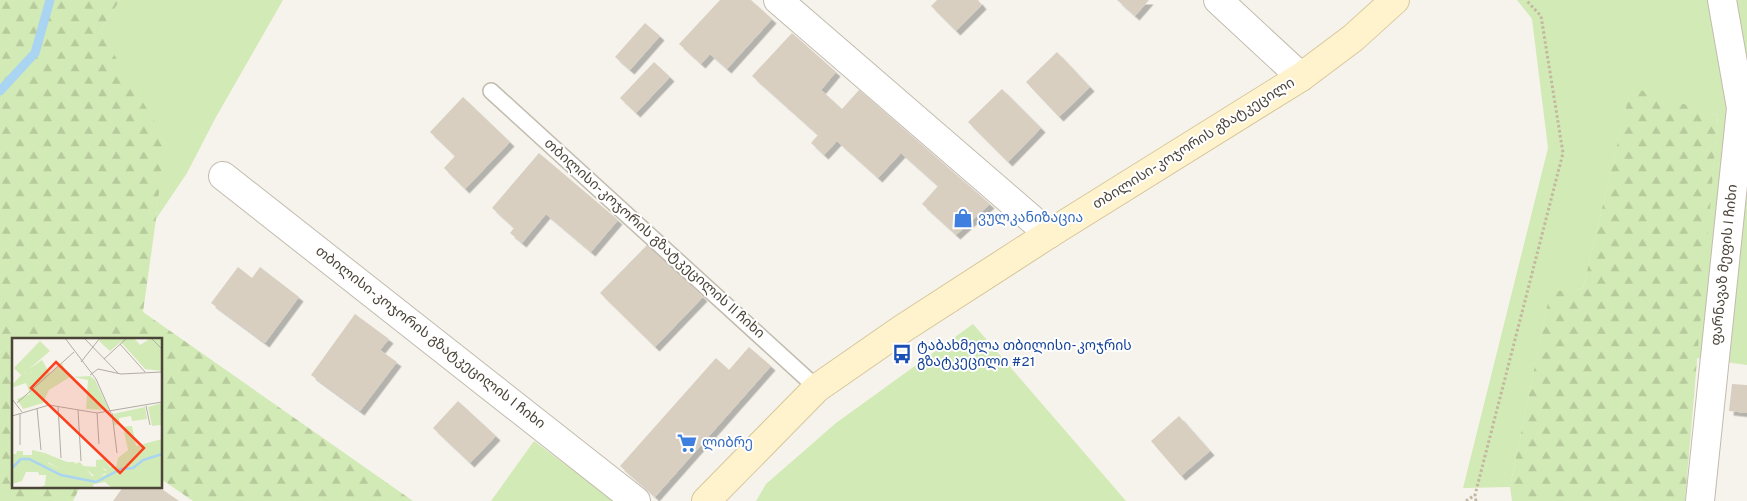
<svg xmlns="http://www.w3.org/2000/svg" width="1747" height="501" font-family="Overpass,'Noto Sans Georgian',sans-serif">
<style>
.green{fill:#d2eab5}
.forest{fill:url(#forest-firs)}
.lines{fill:none;stroke-linecap:round;stroke-linejoin:round}
.stream{stroke:#a9d4f2;stroke-width:9}
.building{fill:#d8cfc1;filter:url(#shadow)}
.service-casing{stroke:#c2bbae;stroke-width:18}
.minor-casing{stroke:#c2bbae;stroke-width:30}
.secondary-casing{stroke:#d6c79b;stroke-width:30}
.path{stroke:#c4b79f;stroke-width:3;stroke-dasharray:2.5 2.5;stroke-linecap:butt}
.service{stroke:#fff;stroke-width:15}
.minor{stroke:#fff;stroke-width:28}
.secondary{stroke:#fff3cd;stroke-width:28}
.labels{text-anchor:middle;dominant-baseline:central;stroke-width:4;stroke-linejoin:round;paint-order:stroke}
.street-label{font-size:14px;fill:#4b4439;stroke:#fff}
.shop-label{font-size:14px;fill:#366cbe;stroke:#fff;text-anchor:start}
.transit-label{font-size:14px;fill:#164399;stroke:#fff;text-anchor:start}
.inset-river{fill:none;stroke:#a9d4f2;stroke-width:2.5}
.inset-road{fill:none;stroke:#b2ada4;stroke-width:1}
.view{fill:#fc3f1d;fill-opacity:0.15;stroke:#fc3f1d;stroke-width:2.5}
.inset-edge{fill:none;stroke:#4b4439;stroke-width:2.5}
</style>
<defs>
<pattern id="forest-firs" width="22" height="20" patternUnits="userSpaceOnUse" patternTransform="scale(1.25)"><rect width="22" height="20" fill="#d2eab5"/><path d="M5 1l3.5 6h-7zM16 11l3.5 6h-7z" fill="#b6ca9c"/></pattern>
<filter id="shadow"><feDropShadow dx="4.5" dy="4.5" stdDeviation="0" flood-color="#0004"/></filter>
</defs>
<rect width="100%" height="100%" fill="#f6f3ec"/>
<path class="green" d="M120,0H283L216,117L187,173L156,219L164,139L100,31Z
M1517,0H1747V365L1696,358L1718,115L1631,88L1583,288L1550,293L1510,487L1463,488L1548,148L1532,19Z
M973,324L1126,501H756L766,484L836,423Z
M534,441L614,501H491Z"/>
<path class="forest" d="M0,0H120L100,31L165,139L156,219L143,312L413,501H193L161,479V340H14V487H80L73,501H0Z
M1631,87L1718,115L1685,501H1512L1510,487L1550,292L1583,288Z"/>
<g class="lines">
<path class="stream" d="M0,91L35,53L50,0"/>
</g>
<path class="building" d="M720,0H751L772,19L727,69L710,54L701,64L679,44Z
M937,0H978L982,5L956,31L931,6Z
M1117,0H1149L1135,16Z
M645,23L660,36L630,70L615,57Z
M792,33L836,72L821,90L842,109L859,90L990,204L956,235L922,204L938,186L901,153L878,178L837,141L824,155L811,143L818,135L752,76Z
M1057,52L1090,87L1059,117L1026,82Z
M654,62L670,77L636,113L620,98Z
M1002,89L1041,128L1008,162L968,122Z
M463,97L510,142L465,189L444,168L455,156L430,132Z
M539,153L618,220L591,252L546,214L522,243L510,233L514,228L492,208Z
M648,244L703,297L655,347L600,293Z
M238,267L252,278L260,267L299,297L265,343L211,303Z
M355,314L389,339L380,350L397,362L360,411L311,375Z
M749,347L771,366L655,497L620,466L716,358L729,370Z
M1732,384L1747,385V413L1729,411Z
M458,401L496,436L470,463L433,428Z
M1179,416L1210,451L1181,476L1151,441Z
M123,487H159L179,501H113Z"/>
<g class="lines">
<defs>
<path id="service" d="M491,91L817,388"/>
<path id="minor" d="M778,0L1049,234
M1218,0L1301,77
M223,176L636,501
M1700,501L1741,108L1722,0"/>
<path id="secondary" d="M706,501L817,388L902,329L1049,234L1301,77L1353,38L1395,0"/>
</defs>
<use href="#service" class="service-casing"/>
<use href="#minor" class="minor-casing"/>
<use href="#secondary" class="secondary-casing"/>
<path class="path" d="M1466,501L1475,495
M1476,501L1475,495L1563,153L1541,16L1526,0"/>
<use href="#service" class="service"/>
<use href="#minor" class="minor"/>
<use href="#secondary" class="secondary"/>
</g>
<defs>
<symbol id="shop-bare" viewBox="-9 -9 18 18"><path d="M-5-2.5h2.3a2.7 3.5 0 0 1 5.4 0H5L5.5 6h-11ZM-1.5-2.5h3a1.5 2.3 0 0 0-3 0Z" fill="#3f7fe0" stroke="#fff" stroke-width="2.5" paint-order="stroke"/></symbol>
<symbol id="bus-bare" viewBox="-9 -9 18 18"><path d="M-5-6H5V4H4V6H2V4H-2V6H-4V4H-5ZM-3.5-4V0h7V-4ZM-3.5 1.2v1.5H-2V1.2ZM2 1.2v1.5H3.5V1.2Z" fill="#1a4fb4" stroke="#fff" stroke-width="2.5" paint-order="stroke"/></symbol>
<symbol id="supermarket-bare" viewBox="-9 -9 18 18"><path d="M-6-5.5h2.5l.6 2H6L4.5 2H-2.5L-4.4-4H-6ZM-1.5 3.2a1.3 1.3 0 1 0 .1 0ZM3 3.2a1.3 1.3 0 1 0 .1 0Z" fill="#3f7fe0" stroke="#fff" stroke-width="2.5" paint-order="stroke"/></symbol>
</defs>
<g fill-rule="evenodd">
<use href="#shop-bare" x="949" y="204" width="28" height="28"/>
<use href="#bus-bare" x="888" y="340" width="28" height="28"/>
<use href="#supermarket-bare" x="673" y="429" width="28" height="28"/>
</g>
<g class="labels">
<g class="street-label">
<text transform="translate(1194 144) rotate(-32)">თბილისი-კოჯორის გზატკეცილი</text>
<text transform="translate(654 239) rotate(42)">თბილისი-კოჯორის გზატკეცილის II ჩიხი</text>
<text transform="translate(1725 265) rotate(-84)">ფარნავაზ მეფის I ჩიხი</text>
<text transform="translate(430 338) rotate(38)">თბილისი-კოჯორის გზატკეცილის I ჩიხი</text>
</g>
<g class="shop-label">
<text x="978" y="218">ვულკანიზაცია</text>
<text x="702" y="443">ლიბრე</text>
</g>
<g class="transit-label">
<text x="917" y="346">ტაბახმელა თბილისი-კოჯრის<tspan x="917" dy="16">გზატკეცილი #21</tspan></text>
</g>
</g>
<g transform="translate(12 338)">
<rect width="150" height="150" fill="#f6f3ec"/>
<path d="M89,0H122L128,7L139,0H150V33L133,31L109,4L98,13L87,3ZM30,22L42,43L55,37L58,39L37,52L31,65L11,71L5,61L18,56L14,45L2,49L1,46L12,34L24,41L17,31ZM78,38L83,42L97,72L74,71L76,42L61,39ZM150,65V92L149,87L140,88L136,69ZM133,69L135,81L120,83L119,78L107,80L108,86L102,87L101,76ZM40,118L55,124H63L62,128L48,131L36,124ZM70,128L89,129L95,134L85,140Z" fill="#d2eab5"/>
<path d="M28,3L38,13L17,31L24,41L21,43L13,34L9,37L2,30ZM50,25L55,37L30,51L27,45ZM120,88L124,108L150,101V150H100L93,144L82,146L80,150H27L33,147L34,137H27L26,134H14L10,143L0,146V116H4L5,113H11V117H20V112L33,115L40,118L36,125L48,131L68,124L80,138L93,137L94,131L84,129V122L92,121L98,129H104L106,120L116,112L111,89Z" fill="#d2eab5"/>
<path class="inset-river" d="M0,130L9,121H17L49,137L84,144L109,131L121,130L131,122L150,116"/>
<path class="inset-road" d="M53,0L84,41L99,75M72,0L106,35M139,0L150,11M108,6L133,34M92,21L115,0M69,24L88,0M78,37L86,31L109,36L150,34M0,61L10,74M5,65L62,14M46,68L49,120M134,68L138,87M25,70L29,112M66,72L69,123M85,75L87,106M100,75L105,115M0,78L37,67L85,75L150,64M8,107V75"/>
<path class="view" d="M44,24L132,110L108,135L19,50Z"/>
<rect width="150" height="150" class="inset-edge"/>
</g>
</svg>
